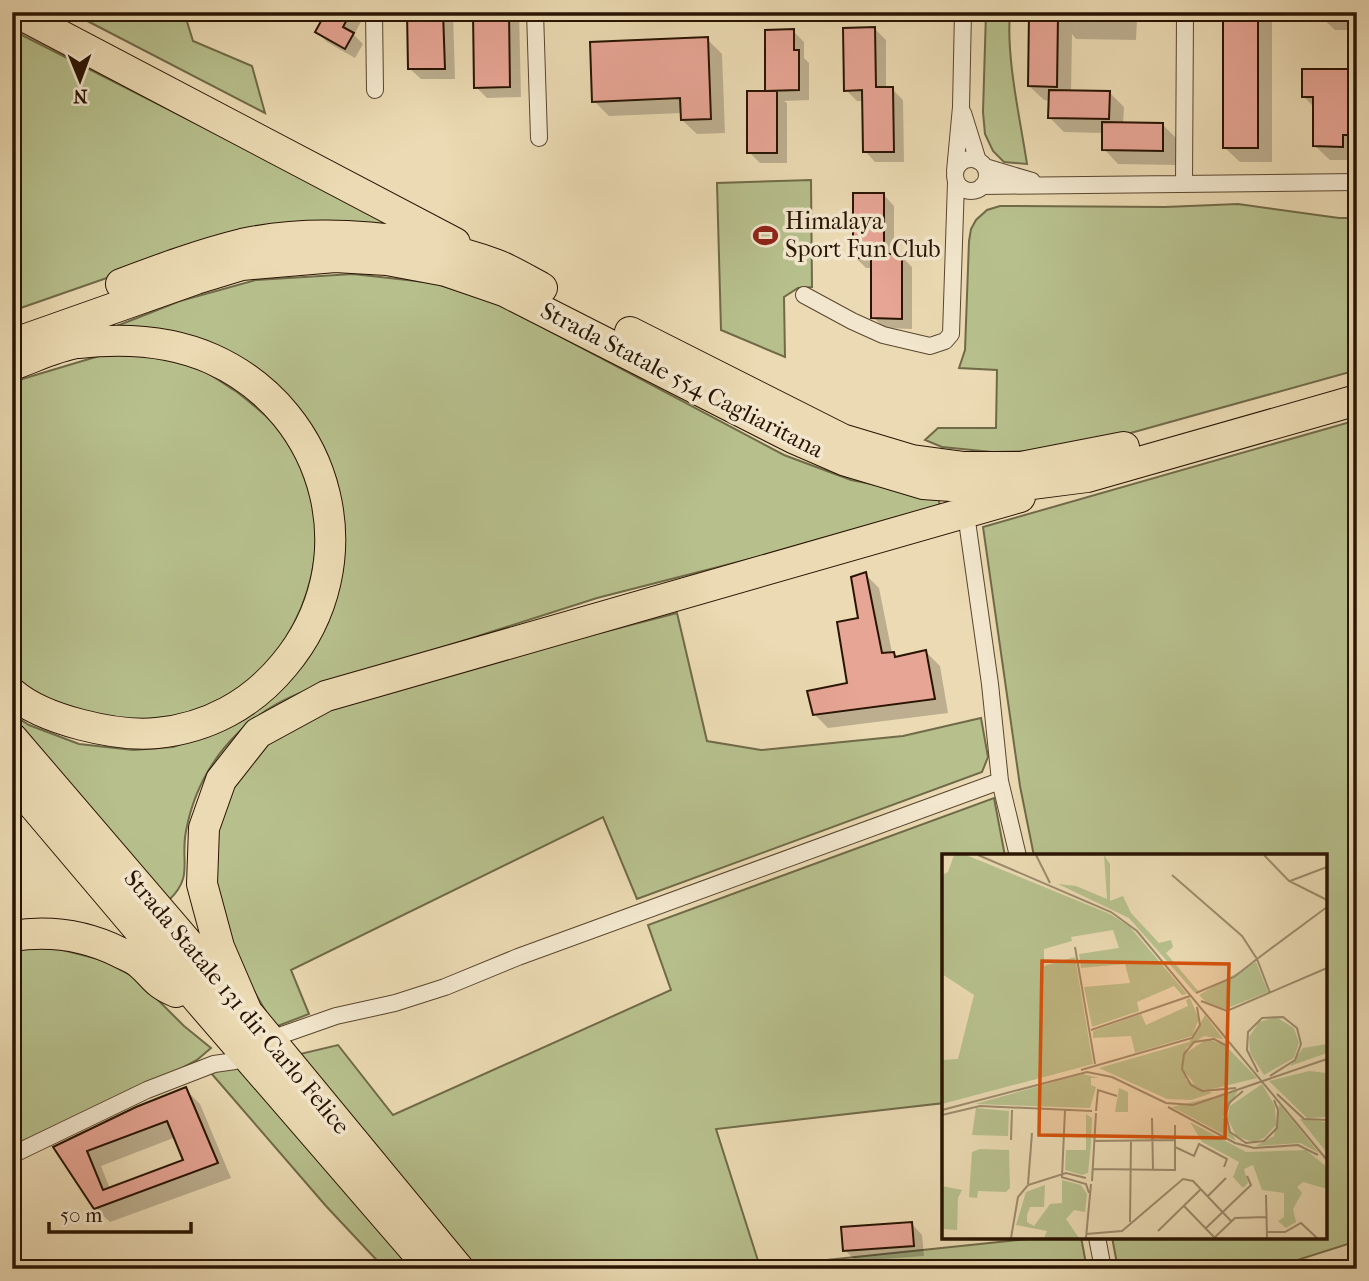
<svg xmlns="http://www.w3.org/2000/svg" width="1369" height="1281" font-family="'IM FELL French Canon',serif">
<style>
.green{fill:#b7c08d;stroke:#706a48;stroke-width:2}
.shadow{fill:#0003;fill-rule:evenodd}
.building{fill:#e7a595;stroke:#291402;stroke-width:2;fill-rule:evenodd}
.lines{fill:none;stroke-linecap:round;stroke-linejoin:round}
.street-casing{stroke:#5a462e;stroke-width:18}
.highway-casing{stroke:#291402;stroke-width:32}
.street{stroke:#f2e7ce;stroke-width:16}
.highway{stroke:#ebdab3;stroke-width:30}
.labels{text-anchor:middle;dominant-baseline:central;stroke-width:7;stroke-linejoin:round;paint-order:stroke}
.poi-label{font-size:24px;fill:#291402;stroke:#f2e7ce;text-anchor:start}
.street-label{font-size:24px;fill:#291402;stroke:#f2e7ce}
.inset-road{fill:none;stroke:#9d8b6c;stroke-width:2}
.view{fill:#d5520b;fill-opacity:0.15;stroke:#d5520b;stroke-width:3.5}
.inset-edge{fill:none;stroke:#291402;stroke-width:3.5}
</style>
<rect width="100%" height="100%" fill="#ebdab3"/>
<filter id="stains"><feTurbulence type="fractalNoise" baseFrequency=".00286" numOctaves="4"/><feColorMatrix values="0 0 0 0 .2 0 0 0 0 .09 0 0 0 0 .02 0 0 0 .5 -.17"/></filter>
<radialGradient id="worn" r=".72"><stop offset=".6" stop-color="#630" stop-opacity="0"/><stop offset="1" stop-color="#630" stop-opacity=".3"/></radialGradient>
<path class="green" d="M70,12H184L193,41L252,66L265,113Z
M986,12H1010C1006,58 1020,118 1027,164L1004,162L993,151L985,134L983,112Z
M12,30L394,224L292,225L236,233L12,311V209L16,193L18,158L12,123Z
M811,180L812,287L798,288L784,297L785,357L721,330L717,183Z
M1238,204L1339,218H1357V370L1109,439L1050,451L992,452L942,447L925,440L938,428H996L997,370L959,368L965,350L969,241L971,229L976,220L987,210L1000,206L1165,207Z
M353,274L434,283L499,304L784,455L851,480L938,497L941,510L597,598L300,693C240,717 198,767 186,831C180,861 194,876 169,900L12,731V714L29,725L79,744L133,750L173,747L216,732L303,658L336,598L343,569V549L266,384L104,331L180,301L256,280Z
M134,354C149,356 167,356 182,361C201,367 220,381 237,392C251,403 265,414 277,427C343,501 320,617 251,680C223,705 184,724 146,728C138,729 128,725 120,724C110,722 99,721 89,718C66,712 35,692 12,682V382L99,356Z
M1357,420V1269L1354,1242L1269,1269H1118L1112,1237H1325V856H1034L1020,786L983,527Z
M677,613L707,741L761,750L903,736L981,718L988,757L982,772L637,899L603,817L291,970L309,1014L275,1027L225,942L209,836L256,743L290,722L515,655Z
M994,798L1005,856H944V1103L716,1129L760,1267L1047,1237H1081L1087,1269H476L300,1054L338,1045L393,1115L671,990L648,925Z
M47,946L102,960L136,978L184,1026L211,1048L197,1060L171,1074L12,1146V949Z
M240,1065L417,1269H385L326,1206L211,1073Z"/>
<path class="shadow" d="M316,12H357L363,18L354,35L363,44L355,58L327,42L317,32L324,20Z
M409,12H453L455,79H421L410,69Z
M475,12H519L521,97L487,98L476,87Z
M1062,12H1168V20L1137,19L1136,40L1076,39L1072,34L1071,92H1109L1124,107L1123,124L1163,125L1177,139V165L1118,164L1104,149V133L1064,132L1050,118V101L1044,100L1029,86L1057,16L1062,21Z
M1225,12H1272V162H1240L1225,148Z
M1320,12H1357V30H1335L1320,16Z
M875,29L886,40V89H892L903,100L904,162H875L865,151L864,101H857L846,90Z
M767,31H793L804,42V58L809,63V100L784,101L787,103V163H760L749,152L767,92Z
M707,39L722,54L725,133L697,134L682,120V113L609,116L594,101Z
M1353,58H1357V160H1330L1315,146V108L1303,96L1353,71Z
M884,195L894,206V256H901L912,267V329L884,328L873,317V268H866L855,257Z
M865,574L879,588L892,653L897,658L926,652L940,666L948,713L828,728L814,714L849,684Z
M185,1089L200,1104L231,1178L110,1222L95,1208L55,1148ZM176,1137L186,1161L110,1189L101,1166Z
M912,1224L922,1235L924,1256L856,1261L845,1250Z"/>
<path class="building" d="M326,12H351L343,27L354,33L345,49L315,32Z
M407,12H443L445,69H408Z
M473,12H509L510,87L474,88Z
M1223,12H1258V148H1223Z
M1029,14L1058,15L1057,87L1028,86Z
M875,27L876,87H893L894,152H863L862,90L844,91L843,28Z
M794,29V50H799V90L765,91V30Z
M708,37L711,119L681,120L680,98L592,102L590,42Z
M1302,69H1357V135H1343V147L1313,146V97H1302Z
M1049,90L1110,91L1109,119L1048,118Z
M747,91H777V153H747Z
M1102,122L1163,123V151L1102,150Z
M853,193H884V254H902V319L871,318V258H853Z
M866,572L882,653L894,652L895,657L926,650L935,699L813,715L807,691L847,683L837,622L858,618L851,577Z
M186,1087L218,1163L94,1209L53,1147L136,1107ZM167,1121L183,1160L103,1190L87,1151Z
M912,1222L914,1246L843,1251L841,1227Z"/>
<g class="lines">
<defs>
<path id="street" d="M374,12L375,90
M535,12L539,138
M963,113L978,161
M955 175a16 16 0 1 1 32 0a16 16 0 1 1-32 0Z
M985,167L1032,181
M955,171L961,107L963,12
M1184,184L1185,12
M982,186L1357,182
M804,295L852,321L883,335L930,346L945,341L951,334L956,182
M966,514L990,684L1000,781L1018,856
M279,1036L336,1016L395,1003L445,987L518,957L1000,781
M12,1155L147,1090L214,1064L235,1061
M1097,1237L1103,1269"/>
<path id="highway" d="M16,12L455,243
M121,284C161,269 201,254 242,244C320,227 420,237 495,264C511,270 527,280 542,288
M630,332L842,439L912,460L964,467H1021L1124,447
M12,344L196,279L242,265L335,257L387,260L446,271L504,291L793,438L846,461L923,484L994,489L1087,477L1357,400
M12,365C33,358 56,346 78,343C123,338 170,340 212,359C332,413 369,564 284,665C252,704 208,728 157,733C116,737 43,720 12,693
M12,738L247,1012L459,1269
M12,780L200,1002L431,1269
M12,936C50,930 85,935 119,952C125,955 133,958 138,962C155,976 154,983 176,992
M247,1012L219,947L202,884L204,828L221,780L258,733L326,696L1020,497"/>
</defs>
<use href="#street" class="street-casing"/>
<use href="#highway" class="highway-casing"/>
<use href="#street" class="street"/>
<use href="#highway" class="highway"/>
</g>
<defs>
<symbol id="stadium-bare" viewBox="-9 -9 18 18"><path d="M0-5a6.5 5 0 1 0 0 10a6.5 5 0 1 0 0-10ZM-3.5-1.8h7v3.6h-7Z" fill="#8f2418" stroke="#f2e7ce" stroke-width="2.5" paint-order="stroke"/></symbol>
</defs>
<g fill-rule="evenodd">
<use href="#stadium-bare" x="748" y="218" width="35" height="35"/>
</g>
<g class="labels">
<g class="poi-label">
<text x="785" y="221">Himalaya<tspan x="785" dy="28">Sport Fun Club</tspan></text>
</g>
<g class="street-label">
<text transform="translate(682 380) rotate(27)">Strada Statale 554 Cagliaritana</text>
<text transform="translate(237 1002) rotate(50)">Strada Statale 131 dir Carlo Felice</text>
</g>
</g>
<g transform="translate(942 854)">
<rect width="385" height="385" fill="#ebdab3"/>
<path d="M12,1H24L168,60L188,73L245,140L240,141L232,132L195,148L197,157L150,173L142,133L188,129L183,110L139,114L137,100L177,94L171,76L129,83L130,87L102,95V112L133,103L151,210L0,250V206L16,205L32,141L0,120V21L6,18ZM162,1L168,10V47L181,42L189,59L217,89L229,86L231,93L224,99L257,138L253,139L187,64L116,30L134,32L165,45ZM314,108L326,138L283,155L267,151L257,141ZM248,144L257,165L250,182L193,199L189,182L151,184V177L199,160L204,171L246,152L244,146ZM263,161L281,185L262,182L244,194V226L270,239L249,246L225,245L157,214L247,188ZM334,163L352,174L357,189L352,204L322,221L308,199L307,183L317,168ZM265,185L283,191L315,224L266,236L254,232L242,217L244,199ZM385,190V199L348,212L361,194ZM367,217L385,219V263L365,264L327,227ZM141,220L157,224H149V231L154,233L148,254L33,250ZM320,230L333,252L334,271L322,284L311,288L294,282L285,263L288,252ZM177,234L186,238V258H173ZM296,237L281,263L294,287L230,253ZM337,250L377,299L358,289L314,292L332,282ZM34,254L67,257L66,282L30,281ZM144,260L150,264L149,290L146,319L140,321L123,316L124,296H144ZM358,265L385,268V299ZM248,268L304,298L364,296L385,313V335L361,328L355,333L360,339L351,355L354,368L344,374L336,367L342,363V339L320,336L311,311L302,315L306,329L301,334L291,323L297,308L260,288ZM38,295L67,296L68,334L64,338L36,337L35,344L27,343L30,298ZM120,326L139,331L145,340L143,358L132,356L124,365L137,384H102L105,377L74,371L84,338L103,331L102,353H88L85,361V368L92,372L108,350L120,349ZM0,332L20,336L16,344L15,376L0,375Z" fill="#b7c08d"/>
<path class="inset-road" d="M36,1L169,58L195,77L385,306M94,1L108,29M322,1L347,27L385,46M230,21L300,82L315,105L292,123L254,139M348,27L385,13M133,93L153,210M328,139L315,105L385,53M259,147L285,157L385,114M149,176L248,142M287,193L272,185L252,188L242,200L240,215L249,231L260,237L294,234M139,216L250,184L258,171L255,153M316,218L305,196L306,178L320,164L341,163L355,174L359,190L353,206L328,222M301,237L287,249L284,261L288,278L304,289L322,287L335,274L336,256L332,246M335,240L362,265L385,266M226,253L293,289L312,294L356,291L376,301M0,256L145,218L170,223L224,249L251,251L385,205M154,257L156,236L175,242M0,261L38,252L150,257M210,264L211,316M69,286L70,256M152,287L233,286M233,293L252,302L257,290L285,305L282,313M150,315L233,316V271M119,323L144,330L147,339M120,323L123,256M150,327L154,259M86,330L90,279M324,341L325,384M266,342L284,324M242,352L272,383M188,368L189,286M264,374L309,331L305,322M216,377L259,335M325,378H343L359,369L375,384M144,380L180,377L241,325L251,327L289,367M69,384L76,343L86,331L124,319L144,324M144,384L149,330M272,384L293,364L325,363"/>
<path class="view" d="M100,107L287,110L283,284L97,281Z"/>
<rect width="385" height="385" class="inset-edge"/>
</g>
<rect width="1369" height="1281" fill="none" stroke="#ebdab3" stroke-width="42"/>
<rect x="14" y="14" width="1341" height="1253" fill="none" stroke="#291402" stroke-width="3.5"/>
<rect x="21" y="21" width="1327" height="1239" fill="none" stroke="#291402" stroke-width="2"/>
<g transform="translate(80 80) rotate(179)" stroke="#f2e7ce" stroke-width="5" paint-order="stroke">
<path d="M0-5L12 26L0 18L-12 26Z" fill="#291402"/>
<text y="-10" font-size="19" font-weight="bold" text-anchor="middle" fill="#291402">N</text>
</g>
<path d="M49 1222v10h142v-10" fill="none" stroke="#291402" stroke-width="3.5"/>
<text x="60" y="1222" font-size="21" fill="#291402" stroke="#f2e7ce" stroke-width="5" paint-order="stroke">50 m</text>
<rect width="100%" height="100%" filter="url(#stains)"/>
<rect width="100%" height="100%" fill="url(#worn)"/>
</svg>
